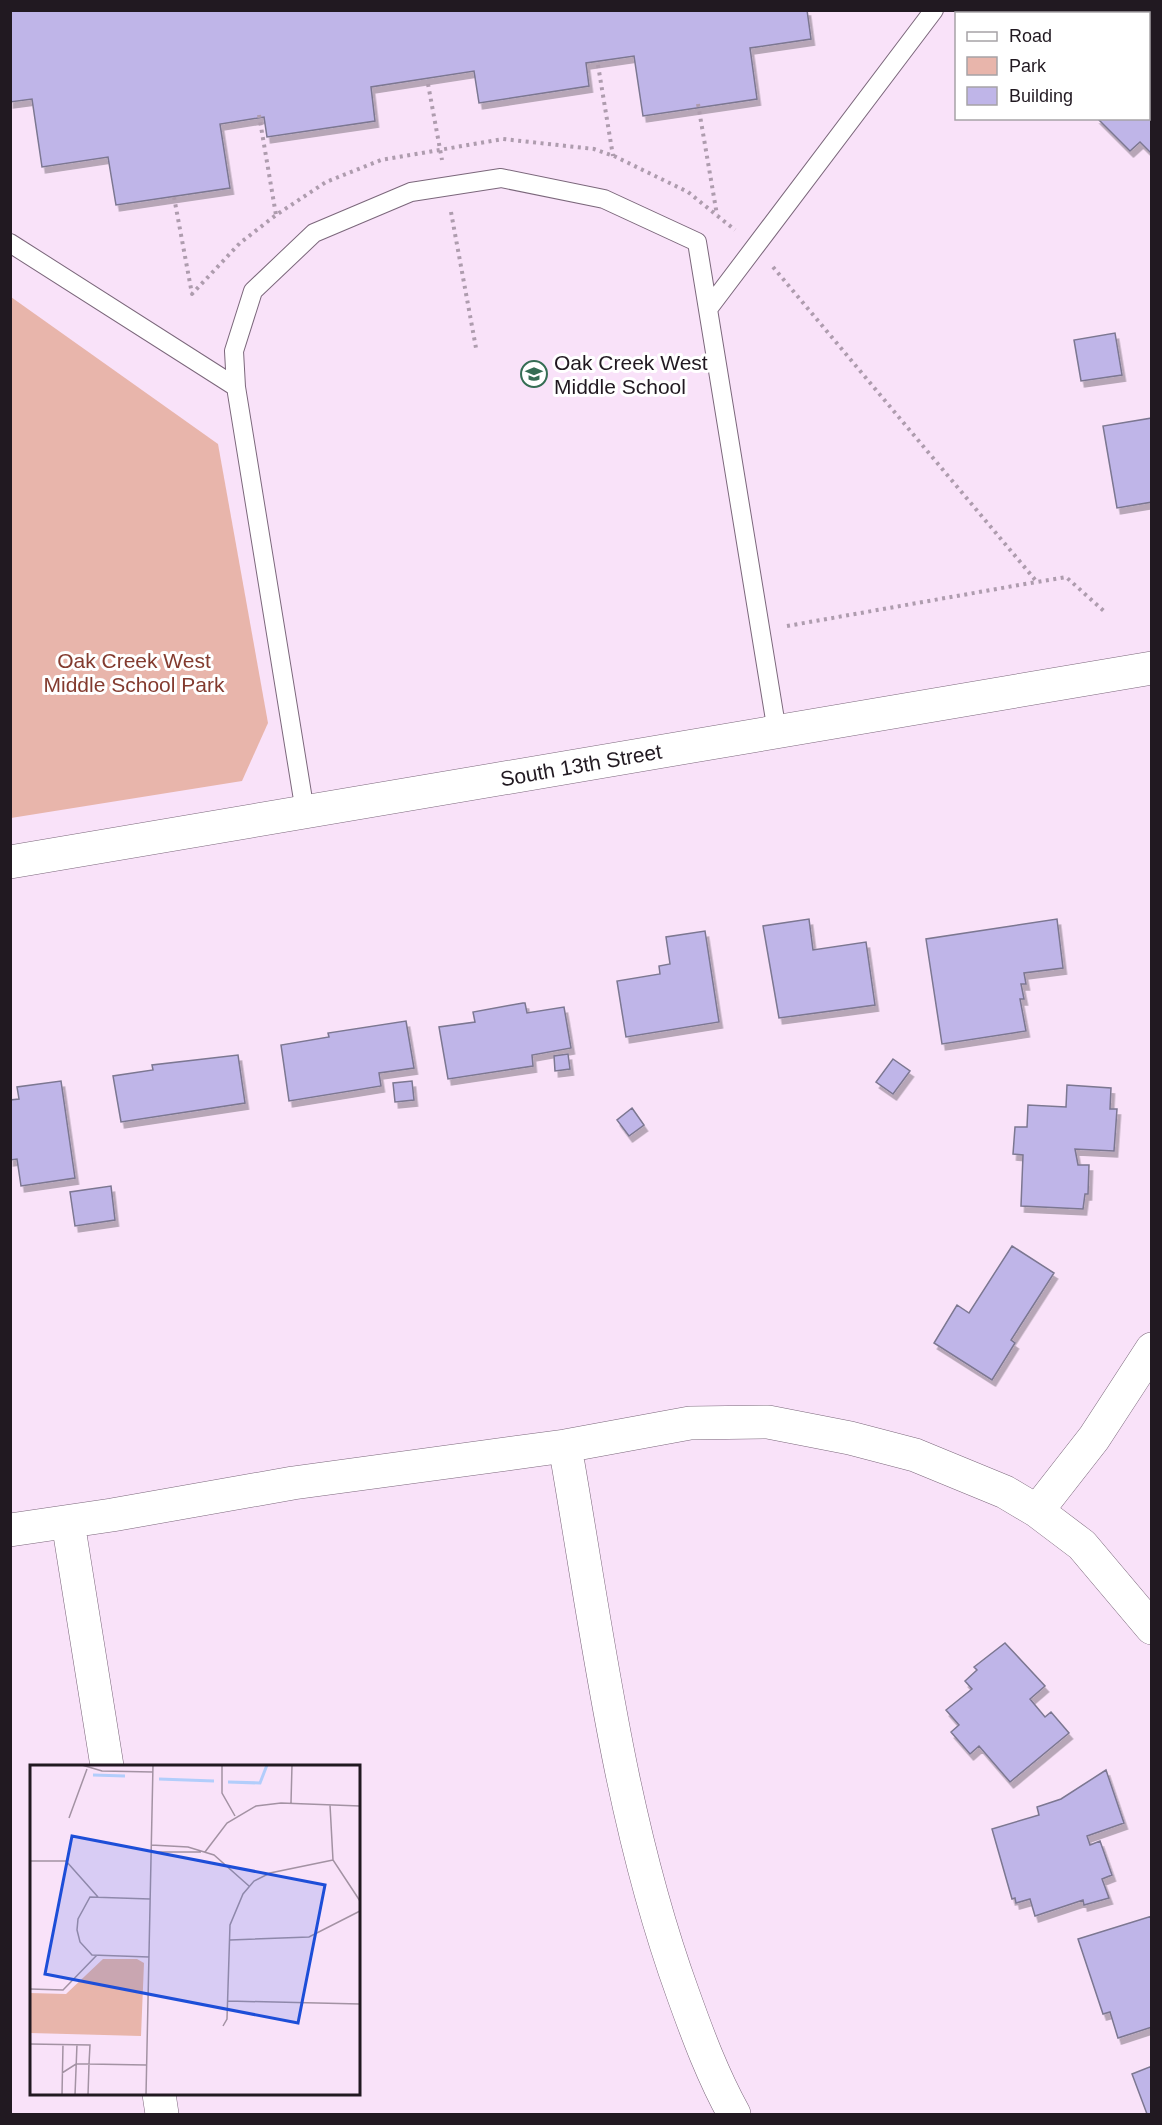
<svg xmlns="http://www.w3.org/2000/svg" width="1162" height="2125" font-family="Arial,sans-serif">
<style>
.green{fill:#e8b5ab}
.building{fill:#bfb5e8;stroke:#7c7791;stroke-width:1.5;filter:url(#shadow)}
.lines{fill:none;stroke-linecap:round;stroke-linejoin:round}
.service-casing{stroke:#7b677b;stroke-width:20}
.minor-casing{stroke:#7b677b;stroke-width:34}
.tertiary-casing{stroke:#7b677b;stroke-width:34}
.path{stroke:#ae9cae;stroke-width:4;stroke-dasharray:3 4.5;stroke-linecap:butt}
.service{stroke:#fff;stroke-width:18}
.minor{stroke:#fff;stroke-width:33}
.tertiary{stroke:#fff;stroke-width:33}
.labels{text-anchor:middle;dominant-baseline:central;stroke-width:6;stroke-linejoin:round;paint-order:stroke}
.poi-label{font-size:21px;fill:#211921;stroke:#fff;text-anchor:start}
.park-label{font-size:21px;fill:#833b2f;stroke:#fff}
.street-label{font-size:21px;fill:#211921;stroke:#fff}
.inset-river{fill:none;stroke:#b2cdfb;stroke-width:3}
.inset-road{fill:none;stroke:#a392a3;stroke-width:1.5}
.view{fill:#1d4ed8;fill-opacity:0.15;stroke:#1d4ed8;stroke-width:3}
.inset-edge{fill:none;stroke:#211921;stroke-width:3}
</style>
<defs>
<filter id="shadow"><feDropShadow dx="3.5" dy="6" stdDeviation="0" flood-color="#0004"/></filter>
</defs>
<rect width="100%" height="100%" fill="#f9e2f9"/>
<path class="green" d="M11,297L218,444L268,723L242,781L11,818Z"/>
<path class="building" d="M10,10H807L811,39L750,48L757,99L643,116L634,56L586,63L589,86L479,103L474,71L371,87L375,121L267,137L264,117L220,124L230,188L116,205L108,157L42,167L32,99L10,102Z
M1148,74L1152,77V154L1140,142L1130,151L1097,118H1148Z
M1115,333L1122,375L1081,381L1074,340Z
M1152,418V502L1117,508L1103,426Z
M809,919L813,950L866,942L875,1005L779,1018L763,926Z
M1057,919L1063,968L1024,973L1026,984H1021L1024,999H1020L1026,1031L942,1044L926,939Z
M705,931L719,1022L626,1037L617,981L660,974L659,966L670,964L666,937Z
M523,1003H525L527,1013L564,1007L571,1048L532,1055L533,1066L448,1079L439,1027L475,1022L473,1012Z
M406,1021L414,1068L379,1073L381,1086L289,1101L281,1045L329,1037L328,1033Z
M568,1054L570,1069L555,1071L554,1056Z
M238,1055L245,1103L121,1122L113,1076L153,1070L152,1065Z
M893,1059L910,1071L893,1094L876,1082Z
M61,1081L75,1178L21,1186L17,1159L10,1160V1100L19,1099L17,1087Z
M412,1081L414,1100L395,1102L393,1083Z
M1067,1085L1111,1088L1110,1109H1117L1114,1151L1075,1149L1078,1165H1089L1088,1194H1085L1083,1209L1021,1206L1023,1155L1013,1154L1015,1127H1027L1028,1105L1066,1107Z
M632,1108L644,1125L629,1136L617,1120Z
M111,1186L115,1220L75,1226L70,1192Z
M1012,1246L1054,1273L1011,1340L1015,1343L992,1380L934,1343L957,1305L969,1313Z
M1005,1643L1045,1686L1030,1699L1045,1717L1051,1712L1069,1733L1010,1782L979,1746L970,1754L951,1732L959,1725L946,1710L972,1689L965,1681L977,1670L974,1667Z
M1106,1770L1124,1823L1087,1836L1090,1845L1100,1841L1112,1875L1102,1879L1109,1898L1084,1905L1083,1900L1035,1916L1030,1899L1016,1903L1015,1898L1012,1899L992,1829L1039,1815L1037,1807L1061,1799Z
M1152,1916V2027L1118,2038L1110,2012L1103,2014L1078,1939Z
M1152,2066V2114H1147L1132,2074Z"/>
<g class="lines">
<defs>
<path id="service" d="M10,243L236,387
M708,309L934,10
M305,812L236,387L234,351L253,291L314,233L411,192L501,178L604,199L697,242L777,732"/>
<path id="minor" d="M565,1446C597,1629 619,1818 683,1994C698,2036 713,2076 734,2114
M1037,1511L1094,1438L1152,1349
M68,1522L107,1766
M10,1530L112,1515L293,1483L565,1446L690,1423L768,1422L850,1438L915,1455L1005,1492L1037,1511L1082,1545L1152,1628
M159,2094L162,2114"/>
<path id="tertiary" d="M10,862L1152,668"/>
</defs>
<use href="#service" class="service-casing"/>
<use href="#minor" class="minor-casing"/>
<use href="#tertiary" class="tertiary-casing"/>
<path class="path" d="M598,65L613,156
M428,84L442,160
M698,104L717,215
M259,115L276,215
M174,197L192,294L240,243L276,215L326,182L381,160L503,139L594,149L614,156L688,192L735,230
M451,212L476,348
M773,267L1037,582L1066,577L1104,611
M787,626L1036,582"/>
<use href="#service" class="service"/>
<use href="#minor" class="minor"/>
<use href="#tertiary" class="tertiary"/>
</g>
<defs>
<symbol id="school-ring" viewBox="-11 -11 22 22"><circle r="9.5" fill="#fff" stroke="#356d54" stroke-width="1.5"/><path d="M0-5L7-2L0 1L-7-2ZM-4 1L0 2.5L4 1V4Q0 6-4 4Z" fill="#356d54"/></symbol>
</defs>
<g fill-rule="evenodd">
<use href="#school-ring" x="519" y="359" width="30" height="30"/>
</g>
<g class="labels">
<g class="poi-label">
<text x="554" y="362">Oak Creek West<tspan x="554" dy="24">Middle School</tspan></text>
</g>
<g class="park-label">
<text x="134" y="660">Oak Creek West<tspan x="134" dy="24">Middle School Park</tspan></text>
</g>
<g class="street-label">
<text transform="translate(581 765) rotate(-10)">South 13th Street</text>
</g>
</g>
<g transform="translate(30 1765)">
<rect width="330" height="330" fill="#f9e2f9"/>
<path d="M73,194H107L114,198L111,271L0,268V228L36,229Z" fill="#e8b5ab"/>
<path class="inset-river" d="M63,10L95,11M129,14L184,16M198,17L230,18L237,0"/>
<path class="inset-road" d="M52,0L72,6L123,7M192,0V28L205,51M261,38L262,0M300,40L303,95L330,136M39,53L57,4M121,80L158,82L184,90L219,121M121,87H171M175,87L197,58L226,41L251,38L330,41M0,96H36L68,132M200,175L279,172L330,146M119,192L62,190L50,177L47,165L48,154L60,132L120,134M0,224L33,225L67,190M198,236L330,239M193,261L197,254L200,160L213,129L224,116L240,108L303,95M0,279L60,280L59,299L116,300M32,308L46,299H59L58,330M32,330L33,279M45,330L47,279M116,330L123,0"/>
<path class="view" d="M42,71L295,120L268,258L15,209Z"/>
<rect width="330" height="330" class="inset-edge"/>
</g>
<rect width="1162" height="2125" fill="none" stroke="#211921" stroke-width="24"/>
<rect x="955" y="12" width="195" height="108" fill="#ffffff" stroke="#a6a3a6" stroke-width="1.5"/>
<rect x="967" y="32" width="30" height="9" fill="#ffffff" stroke="#a6a3a6" stroke-width="1.5"/>
<text x="1009" y="42" font-size="18" fill="#211921">Road</text>
<rect x="967" y="57" width="30" height="18" fill="#e8b5ab" stroke="#a6a3a6" stroke-width="1.5"/>
<text x="1009" y="72" font-size="18" fill="#211921">Park</text>
<rect x="967" y="87" width="30" height="18" fill="#bfb5e8" stroke="#a6a3a6" stroke-width="1.5"/>
<text x="1009" y="102" font-size="18" fill="#211921">Building</text>
</svg>
